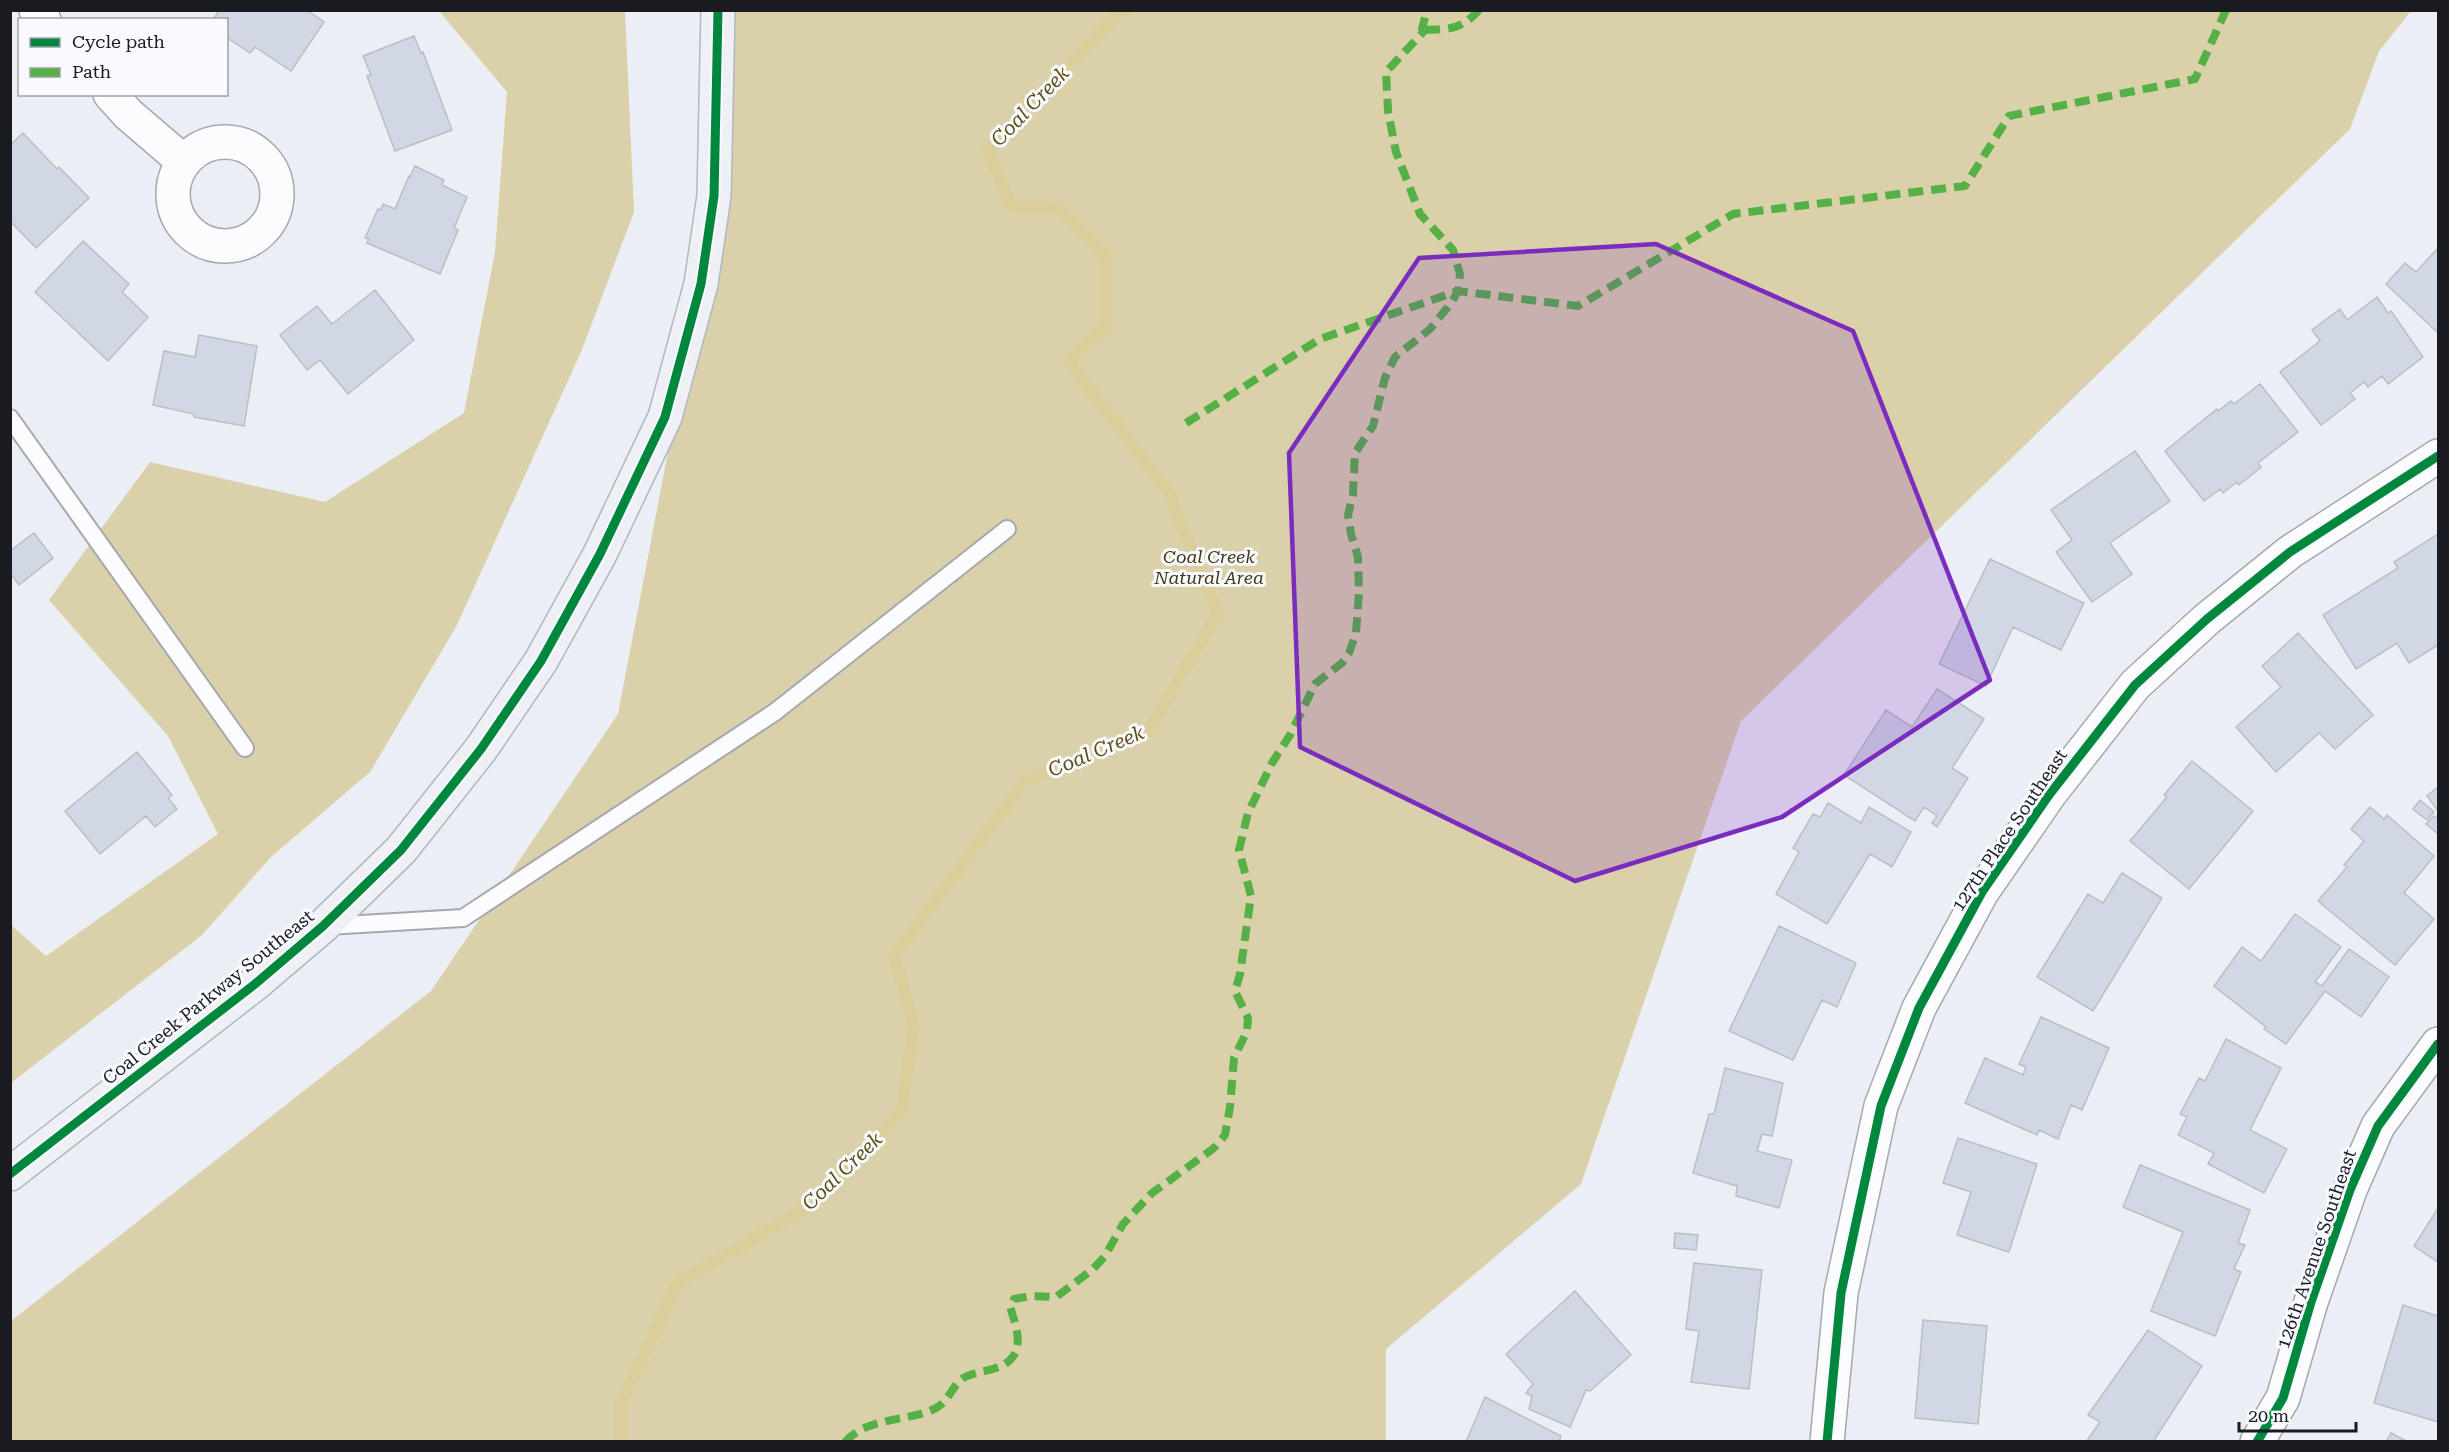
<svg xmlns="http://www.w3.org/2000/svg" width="2449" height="1452" font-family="'Roboto Serif',serif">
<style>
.forest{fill:#dad1aa}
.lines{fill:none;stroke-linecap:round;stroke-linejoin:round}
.stream{stroke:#dbce9a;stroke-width:12}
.building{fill:#d1d7e4;stroke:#bbbec2;stroke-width:1.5}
.lane-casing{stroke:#a5a8ad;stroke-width:20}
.street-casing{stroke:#a5a8ad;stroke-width:36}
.primary-casing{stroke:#b1b6c1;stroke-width:36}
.lane{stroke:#fcfcfe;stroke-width:16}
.street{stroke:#fcfcfe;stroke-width:33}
.primary{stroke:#eef0f6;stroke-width:33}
.quiet{stroke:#55b145;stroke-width:8;stroke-dasharray:15 8;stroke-linecap:butt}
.cycleway-casing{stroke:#f8faff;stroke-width:13}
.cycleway{stroke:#00873e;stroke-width:9}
.marked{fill:#7b2cbf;fill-opacity:0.2;stroke:#7b2cbf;stroke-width:4.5;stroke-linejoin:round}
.labels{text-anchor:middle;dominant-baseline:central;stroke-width:6;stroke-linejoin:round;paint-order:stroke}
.park-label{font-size:18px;font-style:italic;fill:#413816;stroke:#f8faff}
.street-label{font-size:18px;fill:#191b20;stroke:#f8faff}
.water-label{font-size:20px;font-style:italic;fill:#5d4f14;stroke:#f8faff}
</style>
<rect width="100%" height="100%" fill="#ebeef5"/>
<path class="forest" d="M439,11H625L634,212L581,352L456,627L370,772L271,857L202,935L11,1083V925L46,956L218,834L168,736L49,600L150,462L325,502L464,413L495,252L507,92Z
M729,11H2411L2379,51L2350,129L1741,721L1581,1184L1386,1349V1441L11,1442V1321L431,991L618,714L703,268Z"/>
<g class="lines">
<path class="stream" d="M621,1442V1402L678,1283L803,1210L901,1114L914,1026L894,956L1025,781L1148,732L1218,613L1167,490L1069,362L1106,326V255L1058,207L1011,206L988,151L1116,16L1127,10"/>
</g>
<path class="building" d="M219,10H307L324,22L291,71L255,47L250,53L226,37V20H213Z
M414,36L421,53L423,52L452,130L395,151L367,76L371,75L363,56Z
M23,133L57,169L59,167L89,198L36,248L10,221V145Z
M415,166L444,180L442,185L467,197L454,228L458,230L440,274L367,243L369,239L365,238L378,209L381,210L383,204L395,209L409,176L410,177Z
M83,241L129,284L122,292L148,317L108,361L35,292Z
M2438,248V333L2386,284L2405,263L2416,272Z
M375,290L414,340L348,394L320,360L307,370L280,335L317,306L332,324Z
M2377,297L2388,313L2391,311L2423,357L2388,384L2382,376L2368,387L2364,382L2350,393L2355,399L2321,425L2280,372L2320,341L2312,330L2340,309L2347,320Z
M199,335L257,346L244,426L194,417V414L153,405L164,351L195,357Z
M2260,384L2298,432L2258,463L2261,467L2239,485L2237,482L2223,493L2220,489L2204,501L2165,451L2217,409L2218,411L2231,401L2234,404Z
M2135,451L2170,501L2110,543L2132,574L2092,602L2056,552L2072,540L2051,510Z
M34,533L53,558L19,585L10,573V551Z
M2438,534V645L2409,663L2397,643L2356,669L2323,615L2398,568L2394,562Z
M1990,559L2084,603L2061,650L2013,627L1986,686L1939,664Z
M2298,633L2373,715L2335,749L2319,733L2276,772L2236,727L2281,687L2262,666Z
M1937,689L1984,719L1952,768L1968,778L1937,827L1932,823L1937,816L1924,807L1915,821L1844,775L1886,710L1912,727Z
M137,752L172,795L168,798L177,809L155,827L146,816L100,854L65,811Z
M2192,761L2253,811L2189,889L2130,841L2167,797L2164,795Z
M2438,787V811L2427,796Z
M2420,800L2434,812L2427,820L2413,809Z
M1828,803L1861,823L1869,807L1911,832L1892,867L1870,854L1827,924L1776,894L1799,852L1793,848L1813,814L1820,817Z
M2370,807L2384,819L2387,815L2434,856L2404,893L2434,919L2395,965L2318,901L2347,867L2344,865L2364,841L2351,829Z
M2434,816L2438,819V834L2426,824Z
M2122,873L2162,898L2093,1011L2037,977L2088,894L2103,903Z
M2295,914L2341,947L2315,982L2322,986L2349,949L2389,977L2361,1017L2325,991L2286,1044L2264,1029L2266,1027L2214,986L2242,947L2261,961Z
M1779,926L1856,963L1837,1007L1822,1000L1793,1060L1729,1031Z
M2041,1017L2109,1048L2082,1110L2071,1105L2058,1139L2039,1130L2037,1135L1965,1103L1985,1058L2023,1075L2026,1067L2019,1064Z
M2226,1039L2281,1068L2250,1130L2287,1149L2264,1193L2208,1164L2214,1153L2178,1135L2187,1117L2180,1114L2199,1078L2205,1081Z
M1725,1068L1783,1083L1772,1136L1762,1134L1757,1151L1792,1160L1779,1208L1736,1196L1737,1186L1693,1173L1709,1114H1714Z
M1958,1138L2037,1164L2009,1252L1957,1235L1971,1192L1943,1183Z
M2140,1165L2250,1210L2238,1243L2245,1245L2234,1269L2241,1272L2215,1336L2151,1311L2183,1232L2123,1207Z
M2438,1208V1262L2414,1246Z
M1675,1233L1698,1235L1696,1250L1674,1248Z
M1694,1263L1762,1270L1749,1389L1691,1382L1699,1331L1686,1329Z
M1575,1291L1631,1355L1590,1391L1586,1390L1570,1427L1529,1409L1532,1396L1526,1393L1533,1384L1506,1354Z
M2403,1305L2438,1316V1422L2374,1403Z
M1923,1320L1987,1326L1978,1424L1915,1418Z
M2148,1330L2202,1366L2153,1442H2086L2100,1422L2088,1415Z
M1485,1397L1561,1436L1559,1442H1466Z
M2391,1433L2408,1442H2386Z"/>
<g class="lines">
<defs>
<path id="lane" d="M10,418L245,748
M327,926L463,918L775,712L1007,529"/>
<path id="street" d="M36,10L44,20
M110,94L128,114L184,162
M173 194a52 52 0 1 1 104 0a52 52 0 1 1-104 0Z
M1827,1442L1841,1293L1881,1106L1919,1008L1982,892L2049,795L2135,685L2207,619L2290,552L2438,456
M2257,1442L2283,1398L2311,1302L2350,1190L2378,1126L2438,1044"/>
<path id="primary" d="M10,1174L255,984L323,926L401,850L481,749L541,661L600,554L665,417L701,284L714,196L718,10"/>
</defs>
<use href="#lane" class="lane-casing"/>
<use href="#street" class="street-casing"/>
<use href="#primary" class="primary-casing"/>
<use href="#lane" class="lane"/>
<use href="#street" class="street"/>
<use href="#primary" class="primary"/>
<path class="quiet" d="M1425,30C1450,29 1461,30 1479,10
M1425,30L1422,29L1427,10
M1186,423L1320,339L1458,291L1578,306L1733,214L1965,186L2009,116L2195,79L2226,10
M845,1442C867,1417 906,1422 934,1409C949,1403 952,1384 965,1377C977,1371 994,1371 1005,1364C1027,1350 1015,1325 1010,1306L1014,1299L1031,1296L1056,1297L1092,1270L1105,1256L1123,1224L1152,1193L1214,1148L1225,1135L1230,1107L1234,1058L1247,1031L1248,1018L1235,991L1240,974L1251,896L1239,850L1248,813L1272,763L1290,735L1315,684L1342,663L1349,653L1356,633L1359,592L1358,557L1351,534L1348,515L1353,494L1355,453L1373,426L1385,378L1395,357L1430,329L1451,303L1458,291L1460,274L1453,250L1420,214L1396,152L1388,111L1386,72L1425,30"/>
<defs>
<path id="cycleway" d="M10,1174L255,984L323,926L401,850L481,749L541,661L600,554L665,417L701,284L714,196L718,10
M1827,1442L1841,1293L1881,1106L1919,1008L1982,892L2049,795L2135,685L2207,619L2290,552L2438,456
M2257,1442L2283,1398L2311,1302L2350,1190L2378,1126L2438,1044"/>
</defs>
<use href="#cycleway" class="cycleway-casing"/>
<use href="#cycleway" class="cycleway"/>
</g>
<path class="marked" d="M1656,244L1853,331L1990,680L1782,817L1575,881L1300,747L1289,453L1419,258Z"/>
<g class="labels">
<g class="park-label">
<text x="1209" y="556">Coal Creek<tspan x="1209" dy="21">Natural Area</tspan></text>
</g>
<g class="street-label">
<text transform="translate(2009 830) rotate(-56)">127th Place Southeast</text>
<text transform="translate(208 997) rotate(-39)">Coal Creek Parkway Southeast</text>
<text transform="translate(2316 1249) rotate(-71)">126th Avenue Southeast</text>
</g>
<g class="water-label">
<text transform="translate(1030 106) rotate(-46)">Coal Creek</text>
<text transform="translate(1096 751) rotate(-23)">Coal Creek</text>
<text transform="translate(842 1171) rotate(-44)">Coal Creek</text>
</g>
</g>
<rect width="2449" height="1452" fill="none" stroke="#191b20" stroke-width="24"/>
<rect x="18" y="18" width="210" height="78" fill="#f8faff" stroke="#9fa1a6" stroke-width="1.5"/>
<rect x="30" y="38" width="30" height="9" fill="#00873e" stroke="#9fa1a6" stroke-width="1.5"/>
<text x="72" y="48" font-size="18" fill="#191b20">Cycle path</text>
<rect x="30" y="68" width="30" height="9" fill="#55b145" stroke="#9fa1a6" stroke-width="1.5"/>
<text x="72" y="78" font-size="18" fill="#191b20">Path</text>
<path d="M2239 1422v9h117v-9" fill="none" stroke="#191b20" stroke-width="3"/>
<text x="2248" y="1422" font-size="18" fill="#191b20" stroke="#f8faff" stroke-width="4.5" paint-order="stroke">20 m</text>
</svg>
